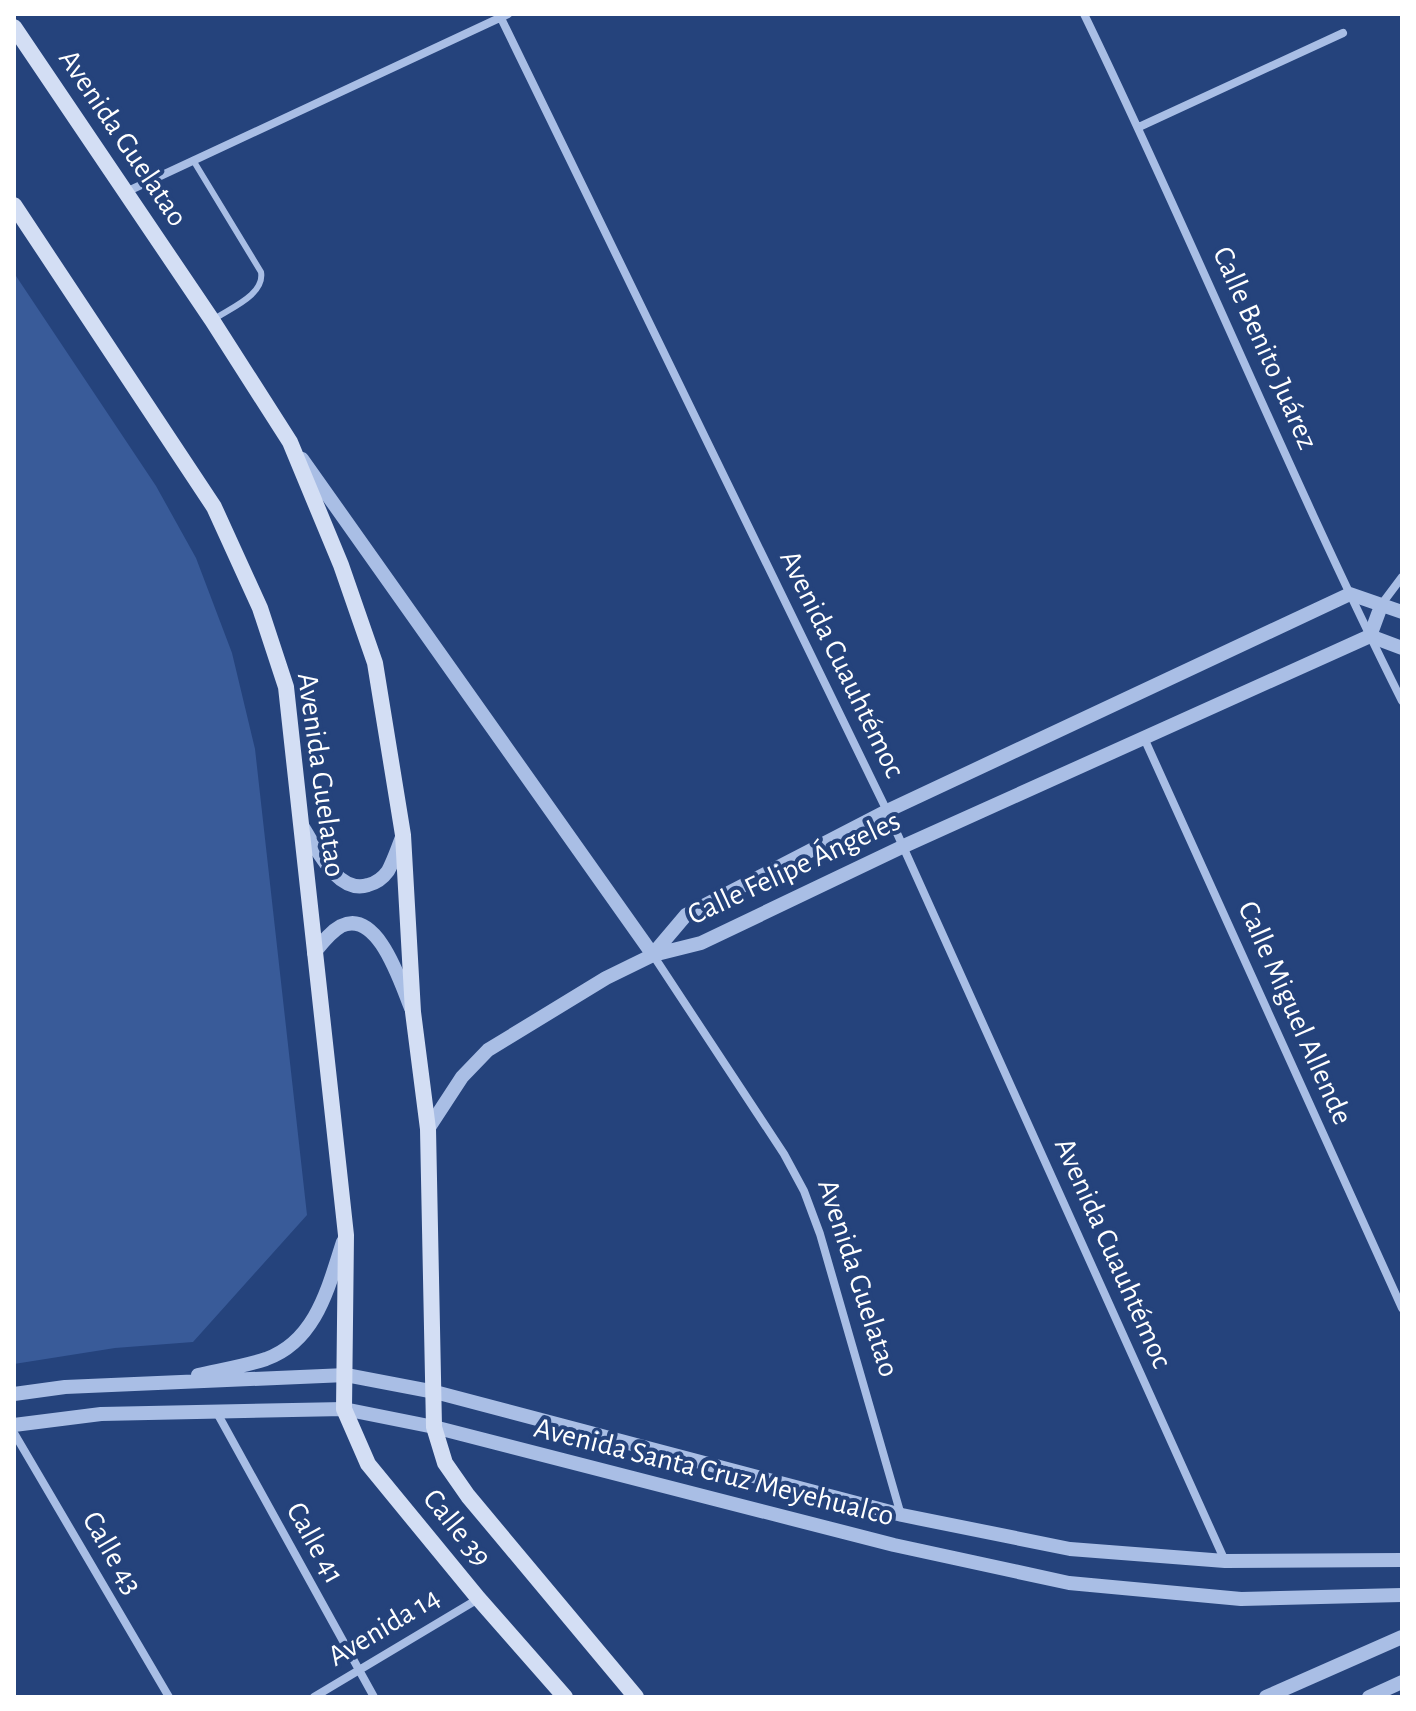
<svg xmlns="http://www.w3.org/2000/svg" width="1416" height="1711" font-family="'Alegreya Sans',sans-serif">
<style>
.green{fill:#395b99}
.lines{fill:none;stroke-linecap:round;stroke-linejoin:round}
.service{stroke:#a9bee5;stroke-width:6}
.minor{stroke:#a9bee5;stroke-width:8}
.tertiary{stroke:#a9bee5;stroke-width:14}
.secondary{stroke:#d3def4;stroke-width:16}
.labels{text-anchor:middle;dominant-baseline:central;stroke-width:8;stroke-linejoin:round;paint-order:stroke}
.street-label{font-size:30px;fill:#fff;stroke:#25437c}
</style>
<rect width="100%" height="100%" fill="#25437c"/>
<path class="green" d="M14,273L156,486L196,558L232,653L255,749L307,1215L193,1342L115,1348L14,1364Z"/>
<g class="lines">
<path class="service" d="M193,160L261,272C265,295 230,308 213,320"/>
<path class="minor" d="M499,14L887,811L1225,1561
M1084,14C1194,241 1289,475 1402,701
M1139,127L1343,33
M126,192L508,14
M1381,605L1402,577
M1144,738L1402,1308
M653,955L784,1154L804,1191L820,1234L901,1515
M216,1411L374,1697
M14,1433L169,1697
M314,1697L478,1599"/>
<path class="tertiary" d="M302,459L653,955
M1370,636L1402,648
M302,826C316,847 337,895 368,885C376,883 383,878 388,871C394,860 398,847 403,835
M314,953C322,943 330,932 341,926C378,908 401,984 411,1008
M653,954L686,915L887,811L1350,594L1402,612
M428,1129L462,1077L488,1050L606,978L653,955L701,943L904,846L1370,636L1381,606
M198,1375C220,1370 244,1366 266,1359C316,1341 328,1288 343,1242
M14,1394L65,1387L346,1375L435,1392L902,1515L1070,1549L1225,1561L1402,1560
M14,1425L101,1414L344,1409L434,1427L894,1545L1069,1583L1241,1599L1402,1595
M1266,1697L1402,1637
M1369,1697L1402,1682"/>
<path class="secondary" d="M14,27L212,320L290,442L341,565L375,663L403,835L413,1012L428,1129L434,1427L445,1463L468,1496L636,1697
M14,205L214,507L260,608L286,687L346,1235L344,1409L368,1464L478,1598L565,1697"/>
</g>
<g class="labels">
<g class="street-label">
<text transform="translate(123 138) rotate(56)">Avenida Guelatao</text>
<text transform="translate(1265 348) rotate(66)">Calle Benito Juárez</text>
<text transform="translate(842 664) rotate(64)">Avenida Cuauhtémoc</text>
<text transform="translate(321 775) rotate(82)">Avenida Guelatao</text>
<text transform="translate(794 868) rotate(-25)">Calle Felipe Ángeles</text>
<text transform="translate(1295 1013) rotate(66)">Calle Miguel Allende</text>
<text transform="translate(1113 1253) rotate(66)">Avenida Cuauhtémoc</text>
<text transform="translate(858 1278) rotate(72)">Avenida Guelatao</text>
<text transform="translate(714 1472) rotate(14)">Avenida Santa Cruz Meyehualco</text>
<text transform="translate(457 1528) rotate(51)">Calle 39</text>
<text transform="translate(315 1543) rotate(61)">Calle 41</text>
<text transform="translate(112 1553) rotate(60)">Calle 43</text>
<text transform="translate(384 1627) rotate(-31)">Avenida 14</text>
</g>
</g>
<rect width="1416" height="1711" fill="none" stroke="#ffffff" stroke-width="32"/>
</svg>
